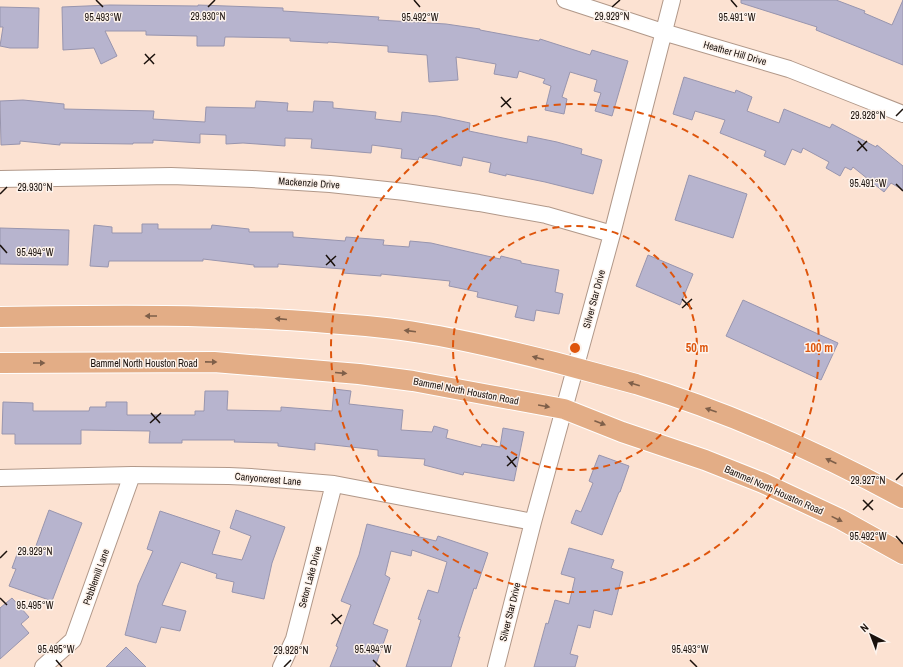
<svg xmlns="http://www.w3.org/2000/svg" width="903" height="667" font-family="'Archivo Narrow',sans-serif">
<style>
.building{fill:#b7b4ce;stroke:#9895ae}
.lines{fill:none;stroke-linecap:round;stroke-linejoin:round}
.minor-casing{stroke:#b19889;stroke-width:18}
.major-casing{stroke:#fff;stroke-width:22}
.minor{stroke:#fff;stroke-width:16}
.major{stroke:#e3ad86;stroke-width:20}
.oneway{fill:#7e5f49}
.ticks{fill:none;stroke:#1a110c;stroke-width:1.5}
.ring{fill:none;stroke:#de550c;stroke-width:2;stroke-dasharray:7 5}
.labels{text-anchor:middle;dominant-baseline:central;stroke-width:3;stroke-linejoin:round;paint-order:stroke}
.street-label{font-size:10px;fill:#1a110c;stroke:#fdf3ec}
.ticks-label{font-size:10px;text-anchor:middle;fill:#1a110c;stroke:#fdf3ec;stroke-width:3;stroke-linejoin:round;paint-order:stroke}
.centre{fill:#de550c;stroke:#fdf3ec;stroke-width:2}
.ring-label{font-size:12px;text-anchor:middle;font-weight:bold;fill:#de550c;stroke:#fdf3ec;stroke-width:3;stroke-linejoin:round;paint-order:stroke}
</style>
<rect width="100%" height="100%" fill="#fce2d2"/>
<path class="building" d="M741,0H836L865,11L864,13L892,25L903,0V65L816,30L817,27L741,3Z
M110,5L198,6V5L283,8V11L379,17L378,20L446,24L480,29V30L539,41L540,39L590,55L592,50L628,61L612,116L595,111L601,93L594,91L597,80L570,72L562,97L567,99L564,114L545,110L551,86L543,83L545,79L519,71L517,78L494,74L496,64L456,57L458,80L429,82L427,55L388,52V46L328,42V43L290,41V38L233,37H225L224,46H197V36L146,35V31H105L117,56L101,64L94,48L63,50L62,7Z
M0,7L39,8L38,48H10L0,46L3,27H0Z
M684,77L735,93L736,90L752,97L747,111L779,123L784,109L830,128L832,124L876,147L877,145L903,166V190L891,183L884,192L853,167L851,170L845,167L840,176L826,168L829,162L803,148L801,153L792,149L785,165L764,156L766,151L720,133L725,120L695,111L692,120L673,114Z
M23,100L64,104V109L154,111L153,119L205,122L206,107L255,108L256,101L288,103L287,111L313,112L314,101L333,102V108L376,112L375,119L401,122L402,112L437,116L470,123L469,131L527,143L528,136L557,142L582,149L581,154L602,160L593,194L545,182L506,174V176L489,172L491,163L463,157L461,166L419,157L418,160L401,158L402,149L372,145L371,153L311,148L312,139L285,138V146L243,143L226,144V135L200,134V143L153,140V143H133V144L60,143V145L20,141V144L1,145L0,101Z
M689,175L747,194L733,238L675,220Z
M142,224H158V229H211L212,225L249,229V232H293V237L345,241L346,237L384,240L383,245L409,247L410,241L431,243L500,259L501,256L521,261V263L559,270L555,292L563,294L559,314L536,310L534,321L515,317L518,306L477,297L478,292L449,286L450,281L381,274V276L343,273V269L278,264V267H254V265L203,259V261H109L108,267L90,266L94,225L112,227V233H142Z
M0,228L69,230L68,265L0,264Z
M648,255L693,274L680,305L636,286Z
M743,300L838,343L821,380L726,336Z
M334,389L351,391L349,404L403,410L401,430L432,432L434,426L448,430L446,438L481,447L482,444L500,447L503,428L524,432L514,481L464,472L463,475L424,465L425,459L378,456V450L315,443V450L278,446V443L234,442L235,440H182V443H149L150,431L81,430V444H15V434H2L3,402L33,403V411H89L90,407H106V402H127V415H195V411H204L205,391H228L227,410L281,411V407L332,411Z
M599,455L629,466L620,492H619L602,535L571,523L576,510L581,512L593,483L589,481Z
M49,510L82,523L52,601L9,586L16,569L12,568L19,549L33,554Z
M236,510L285,527L272,563L264,599L232,592L234,582L216,578L217,574L181,562L162,605L186,611L180,631L161,627L156,643L125,635L138,585L153,551L147,549L160,511L220,531L212,554L242,560L251,536L230,528Z
M367,524L436,541L438,536L488,553L476,589L474,588L458,637H460L451,667H406L421,620L418,619L428,590L438,593L447,562L412,550L411,556L391,551L385,575L390,578L373,624L388,630L375,667H330L338,647L336,646L351,605L341,601L359,555Z
M569,548L614,560L611,568L623,572L612,615L594,610L590,628L578,625L570,654L578,656L575,667H534L546,623L548,624L555,600L569,604L575,578L561,574Z
M12,598L29,617L21,624L29,633L0,659V608Z
M126,647L146,667H106Z"/>
<g class="lines">
<defs>
<path id="minor" d="M565,0L663,32L789,69L903,114
M0,179L171,176L252,179L330,184L405,192L479,203L546,215L612,234
M0,478L132,475L229,476L251,477L334,484L533,522
M43,667L73,640L132,475
M281,667L294,639L334,484
M496,667L533,522L612,234L672,0"/>
<path id="major" d="M0,317C109,315 219,314 328,323C359,325 391,328 421,333C466,340 510,351 554,362C581,369 609,377 636,384C728,412 818,452 903,498
M0,363L214,362L359,374L413,381L564,409L622,432L705,460L763,483L840,519L903,554"/>
</defs>
<use href="#minor" class="minor-casing"/>
<use href="#major" class="major-casing"/>
<use href="#minor" class="minor"/>
<use href="#major" class="major"/>
</g>
<defs><path id="oneway-solid" d="M-6-.8H1V-3.2L6.5 0L1 3.2V.8H-6Z"/></defs>
<g class="oneway">
<use href="#oneway-solid" transform="translate(151 316) rotate(180)"/>
<use href="#oneway-solid" transform="translate(281 319) rotate(-175)"/>
<use href="#oneway-solid" transform="translate(410 331) rotate(-173)"/>
<use href="#oneway-solid" transform="translate(538 358) rotate(-165)"/>
<use href="#oneway-solid" transform="translate(211 362) rotate(1)"/>
<use href="#oneway-solid" transform="translate(39 363)"/>
<use href="#oneway-solid" transform="translate(341 373) rotate(5)"/>
<use href="#oneway-solid" transform="translate(634 384) rotate(-164)"/>
<use href="#oneway-solid" transform="translate(544 406) rotate(10)"/>
<use href="#oneway-solid" transform="translate(711 410) rotate(-161)"/>
<use href="#oneway-solid" transform="translate(600 423) rotate(21)"/>
<use href="#oneway-solid" transform="translate(831 461) rotate(-155)"/>
<use href="#oneway-solid" transform="translate(837 519) rotate(26)"/>
</g>
<path class="ticks" d="M96,0L103,7M414,0L420,7M731,0L737,7M208,7L215,0M612,7L620,0M145,54L154,64M144,64L155,54M501,97L511,108M501,107L511,98M896,116L903,109M858,141L867,151M857,151L867,141M896,184L903,191M0,194L7,187M0,245L7,253M326,255L335,266M326,265L336,256M682,299L692,309M682,308L692,299M151,413L160,423M150,423L161,413M507,456L516,467M507,466L517,457M896,480L903,473M863,500L873,510M863,510L873,500M896,536L903,544M0,558L7,551M0,598L7,605M332,614L341,624M331,624L342,615M56,660L62,667M373,660L380,667M690,660L697,667M284,667L291,660"/>
<g class="ring">
<circle cx="575" cy="348" r="122"/>
<circle cx="575" cy="348" r="244"/>
</g>
<g class="labels">
<g class="street-label">
<text transform="translate(735 53) rotate(16)">Heather Hill Drive</text>
<text transform="translate(309 183) rotate(4)">Mackenzie Drive</text>
<text transform="translate(594 299) rotate(-75)">Silver Star Drive</text>
<text x="144" y="363">Bammel North Houston Road</text>
<text transform="translate(466 391) rotate(11)">Bammel North Houston Road</text>
<text transform="translate(268 479) rotate(5)">Canyoncrest Lane</text>
<text transform="translate(774 490) rotate(24)">Bammel North Houston Road</text>
<text transform="translate(96 577) rotate(-70)">Pebblemill Lane</text>
<text transform="translate(310 577) rotate(-75)">Seton Lake Drive</text>
<text transform="translate(510 612) rotate(-76)">Silver Star Drive</text>
</g>
</g>
<g class="ticks-label">
<text x="208" y="20">29.930°N</text>
<text x="612" y="20">29.929°N</text>
<text x="103" y="21">95.493°W</text>
<text x="737" y="21">95.491°W</text>
<text x="420" y="21">95.492°W</text>
<text x="868" y="119">29.928°N</text>
<text x="868" y="187">95.491°W</text>
<text x="35" y="191">29.930°N</text>
<text x="35" y="256">95.494°W</text>
<text x="868" y="484">29.927°N</text>
<text x="868" y="540">95.492°W</text>
<text x="35" y="555">29.929°N</text>
<text x="35" y="609">95.495°W</text>
<text x="56" y="653">95.495°W</text>
<text x="373" y="653">95.494°W</text>
<text x="690" y="653">95.493°W</text>
<text x="291" y="654">29.928°N</text>
</g>
<circle cx="575" cy="348" r="6" class="centre"/>
<g class="ring-label">
<text x="697" y="352">50 m</text>
<text x="819" y="352">100 m</text>
</g>
<g transform="translate(871 635) rotate(318)" stroke="#fdf3ec" stroke-width="3" paint-order="stroke">
<path d="M0-3L7 15L0 10L-7 15Z" fill="#1a110c"/>
<text y="-6" font-size="11" font-weight="bold" text-anchor="middle" fill="#1a110c">N</text>
</g>
</svg>
